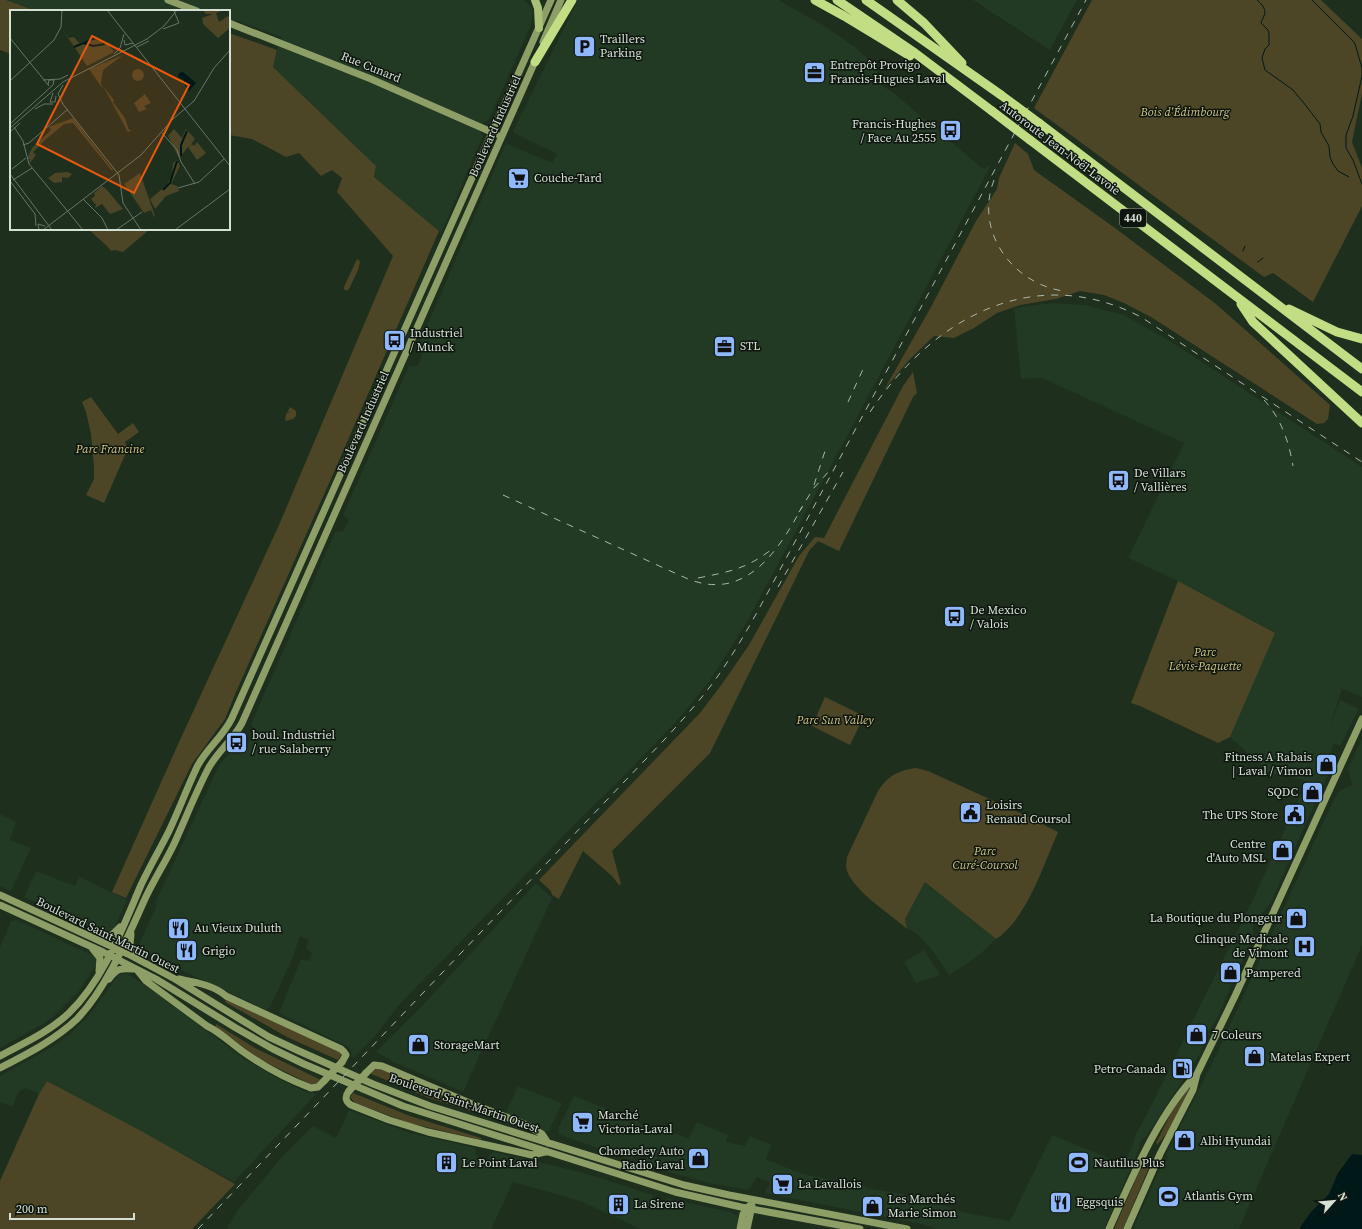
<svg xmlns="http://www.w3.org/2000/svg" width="1362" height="1229" font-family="'Source Serif 4',serif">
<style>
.built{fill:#223923}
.green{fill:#4c4626}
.water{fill:#001918}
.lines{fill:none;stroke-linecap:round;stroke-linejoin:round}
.stream{stroke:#001918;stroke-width:1}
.secondary{stroke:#8d9f67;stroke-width:7}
.primary{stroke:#a9c076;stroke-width:8}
.highway{stroke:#c2dd84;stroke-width:9}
.rail{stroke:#aab7aa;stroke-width:1;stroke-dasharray:7 7;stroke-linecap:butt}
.secondary-bridge{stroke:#8d9f67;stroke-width:7}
.highway-bridge{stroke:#c2dd84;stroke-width:9}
.labels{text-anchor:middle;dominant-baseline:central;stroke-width:3;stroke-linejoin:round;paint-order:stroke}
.shield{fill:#0d150e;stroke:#99a499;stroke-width:1}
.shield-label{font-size:11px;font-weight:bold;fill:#d5e1d5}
.poi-label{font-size:12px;fill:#d5e1d5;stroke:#0d150e;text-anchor:start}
.street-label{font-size:12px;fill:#d5e1d5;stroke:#0d150e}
.park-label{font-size:12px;font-style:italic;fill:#d2c682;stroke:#0d150e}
.inset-river{fill:none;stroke:#001918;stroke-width:2}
.inset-road{fill:none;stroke:#677667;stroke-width:1}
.view{fill:#e8590c;fill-opacity:0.15;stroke:#e8590c;stroke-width:2}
.inset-edge{fill:none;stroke:#d5e1d5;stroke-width:2}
</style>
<rect width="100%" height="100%" fill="#1e2f1e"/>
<path class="built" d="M6,0H523L533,8L531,25L490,118L487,121L483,122L480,132L483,136L441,233L374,177L376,166L273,67L281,37L235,20L229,33V11H36Z
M578,0H778L823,25L855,47L875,65L877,68L880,84L895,94L983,169L991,165L845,440L748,620L709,682L675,723L622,778L581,818L398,1006L377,1034L353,1058L350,1048L279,1013L301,959L308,961L312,953L306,949L309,941L300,936L293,957L270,1007L266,1010L137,949L156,907L155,903L219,765L242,740L257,741L259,732L251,726L255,715L335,532L343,531L349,520L343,515L409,366H418L422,355L416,351L505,145L508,144L552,163L557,154L514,133L513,131Z
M973,0H1077L1050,50Z
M1052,303L1085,305L1124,315L1168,340L1362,467V697L1342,689L1329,729L1340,700L1359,709L1340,746L1334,744L1330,754L1336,758L1302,832L1271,903L1253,924V937L1216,1021L1208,1031L1200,1054L1145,1138H1142L1139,1147H1140L1126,1179L1104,1229H937L926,1225L764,1193L770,1182L757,1177L748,1190L708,1183L669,1172L645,1163L648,1154L638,1150L632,1160L558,1134L559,1127L574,1096L636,1120L648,1131L656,1136L663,1127L688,1139L697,1122L728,1135L726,1142L745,1146L750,1136L772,1145L765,1159L803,1174L851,1184L866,1186V1188L902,1194L932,1201L966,1213L1010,1221L1052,1135L1123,1164L1132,1147L1136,1134L1148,1112L1256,893L1307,781L1268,772L1230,737L1241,709L1178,581L1128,558L1184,443L1042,378L1021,379L1014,308Z
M1362,738V945L1239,1229H1133L1162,1164L1164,1165L1168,1157L1166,1155L1217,1053L1334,799L1340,790L1352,785L1348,769Z
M0,814L16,822L10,840L31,848L11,891L0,886Z
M36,871L75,886L79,876L127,900L114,929L105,934L24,897Z
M925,882L996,939L980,954L965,965L949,975L932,950L916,933L907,929L905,919Z
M536,883L552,898L463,1092L394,1062L376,1052L421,1007Z
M17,920L92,955L96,959V965L80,990L54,1016L43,1024L0,1048V947L11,921Z
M924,950L940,975L916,983L904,962Z
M126,973L155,992L243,1058L275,1077L306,1092L316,1094L234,1182L47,1081L39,1094L25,1088L23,1089L18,1093L12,1107L0,1102V1076L52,1047L71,1033L91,1013L118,975Z
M518,1086L562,1103L549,1131H545L507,1114V1110Z
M349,1110L410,1133L476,1148L475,1155L486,1160L493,1152L547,1164L588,1174L653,1195L652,1200L662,1203L667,1198L730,1212L737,1215L738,1219L736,1229H641L580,1201L513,1182L491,1229H227L237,1211L281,1158L313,1126L336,1138Z"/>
<path class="green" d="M0,0H6L36,11H11V54L0,50Z
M1092,0H1321L1362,39V93L1352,142L1362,168V206L1313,302L1273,273L1264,277L1034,108Z
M229,33L277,50L273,67L376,166L374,177L439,231L334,472L236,692L225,719L192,764L126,898L112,892L180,740L279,525L393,256L337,192L342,178L332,170L321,176L299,153L286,157L252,139L229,135Z
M1015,143L1028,154L1034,170L1115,228L1216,304L1330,405L1328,419L1324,423L1317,424L1151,317L1124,303L1104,295L1080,291L1056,299L1020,305L997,313L974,328L954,338L934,336L909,360L884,390L931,307L976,221L997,189L999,178Z
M88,229H150L123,252L115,250L111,251L107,246Z
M357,259L360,261L359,267L358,266L359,268L349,289L346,291L344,289V287Z
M913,372L917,393L913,397L839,551L818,541L809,551L710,753L612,851L621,884L619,885L612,876L583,851L559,899L552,895L551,891L539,880L700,713L722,684L749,645L799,556L815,537L824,538L903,386Z
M91,397L118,434L133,423L139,432L125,442L128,448L104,503L86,495L94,479V467L91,434L86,412L82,402Z
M290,407L296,411V416L293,419L286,421L285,419L287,412L289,413L288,411Z
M1178,581L1275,633L1230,737L1218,743L1140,706L1131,703Z
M825,697L864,716L850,745L812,726Z
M916,768L928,771L1018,812L1058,832C1044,864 1026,920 996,939L925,882L905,919L907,929C891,914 848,888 846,866C846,863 847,860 847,857L878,791C889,775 897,771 916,768Z
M226,999L339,1050L341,1056L338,1060L287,1037L225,1002Z
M216,1024L255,1048L321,1080L316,1084H310L265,1062L245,1050L215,1028Z
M375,1068L380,1069L488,1113L487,1116L429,1098L369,1073Z
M47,1081L143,1132L235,1184L192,1229H0V1181L39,1094Z
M1188,1089L1190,1090L1169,1131L1157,1145L1156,1143L1171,1113Z
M353,1093L410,1116L481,1138V1140L409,1123L355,1103L350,1097Z
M1150,1156L1153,1157V1158L1123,1229H1114L1139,1172Z"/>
<path class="water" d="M1352,1154L1362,1155V1229H1300L1301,1226L1311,1212L1329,1194L1338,1173Z"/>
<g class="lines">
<path class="stream" d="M1257,0C1262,4 1267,10 1264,16C1263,19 1261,21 1261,23L1268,30L1269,34V45L1265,49L1262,58L1265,70L1293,90L1303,102L1320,124L1321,132L1329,146L1330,157L1333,164L1338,171L1349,177
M1312,0L1353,41L1355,44L1362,68V76L1353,116L1346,135V148L1353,160L1362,184
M1243,251L1245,246
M1258,262L1263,258"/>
<path class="secondary" d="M168,0L197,11
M229,23L371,79L496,134
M543,42L561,0
M0,895L128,954L175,979L269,1037L299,1051L373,1084L430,1106L684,1185L729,1195L907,1229
M0,905L103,952L156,979L236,1028L273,1049L304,1064L403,1106L675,1192L741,1207L860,1229
M131,934L130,945L138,957
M96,938L112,935L120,927
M92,948L100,958L99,971
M138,971L146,981L207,1026C220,1032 231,1043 242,1051C263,1066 287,1079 311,1088L318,1087L324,1081
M109,979C117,968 121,968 134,969
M179,979C194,982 214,985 226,996L341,1049L344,1052L346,1055L342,1062
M0,1056C24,1043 49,1032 69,1013C104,979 122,929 141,885C150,866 160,849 169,831C179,810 187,788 197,767C206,749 223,737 232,718L551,0
M0,1068C27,1054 55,1040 77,1019C106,989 127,939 144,901C153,881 165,863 174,844C185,820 195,794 208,769C217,752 233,740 242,723L537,57
M366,1073L374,1065L382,1066L472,1104L527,1125L542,1134L548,1143
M349,1091C344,1097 346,1102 351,1105L389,1120L428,1132L532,1155L545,1152
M740,1229L743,1214L749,1206
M747,1229L752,1206
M1109,1229C1132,1178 1158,1114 1197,1074
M1127,1229L1160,1154L1193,1090L1197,1074L1235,996L1362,719"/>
<path class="primary" d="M535,0L538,8L539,28"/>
<path class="highway" d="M815,0L844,16L910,56
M837,0L915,53L992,111
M866,0L1001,95
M897,0L924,23L962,63
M535,62L572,0
M1039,123L1362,369
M1030,140L1362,392
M1241,304L1253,322L1362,423
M1289,309L1337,332L1362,339"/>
<path class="rail" d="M994,180C974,231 1012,283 1063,291
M1264,400C1281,418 1289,442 1293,466
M848,402L864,367
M870,412C932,319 1033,261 1141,317L1362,462
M814,485L825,451
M503,495L688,579C746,602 779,550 802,507
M799,512L813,489L830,470
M698,578C728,572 747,569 772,549
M778,587L843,472
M198,1229L665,739C686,716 707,693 724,667C743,639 759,609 775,579L1086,0"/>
<path class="secondary-bridge" d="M324,1081L342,1062
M349,1091L366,1073"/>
<path class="highway-bridge" d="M1001,95L1039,123
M992,111L1030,140"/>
</g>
<defs>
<symbol id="parking-square" viewBox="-11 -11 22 22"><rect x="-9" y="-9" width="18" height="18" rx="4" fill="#8fb8fd" stroke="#0d150e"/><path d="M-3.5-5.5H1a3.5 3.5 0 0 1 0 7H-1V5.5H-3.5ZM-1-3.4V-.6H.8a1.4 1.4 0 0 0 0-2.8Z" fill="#111"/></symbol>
<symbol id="office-square" viewBox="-11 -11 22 22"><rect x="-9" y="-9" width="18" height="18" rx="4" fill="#8fb8fd" stroke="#0d150e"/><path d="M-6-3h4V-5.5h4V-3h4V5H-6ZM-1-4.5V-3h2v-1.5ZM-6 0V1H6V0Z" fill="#111"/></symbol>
<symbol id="bus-square" viewBox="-11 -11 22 22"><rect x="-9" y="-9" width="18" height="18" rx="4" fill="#8fb8fd" stroke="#0d150e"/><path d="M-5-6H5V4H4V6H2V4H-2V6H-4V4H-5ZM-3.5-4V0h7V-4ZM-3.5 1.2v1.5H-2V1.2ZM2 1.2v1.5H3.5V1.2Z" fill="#111"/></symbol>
<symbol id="supermarket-square" viewBox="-11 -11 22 22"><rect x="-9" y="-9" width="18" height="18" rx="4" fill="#8fb8fd" stroke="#0d150e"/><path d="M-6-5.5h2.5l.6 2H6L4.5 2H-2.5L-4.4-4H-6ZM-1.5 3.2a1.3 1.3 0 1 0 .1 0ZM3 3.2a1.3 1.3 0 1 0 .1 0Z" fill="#111"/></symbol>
<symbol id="shop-square" viewBox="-11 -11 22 22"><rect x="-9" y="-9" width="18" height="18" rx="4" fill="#8fb8fd" stroke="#0d150e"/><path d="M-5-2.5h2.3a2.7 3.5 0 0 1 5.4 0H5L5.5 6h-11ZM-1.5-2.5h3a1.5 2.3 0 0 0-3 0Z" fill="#111"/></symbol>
<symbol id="civic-square" viewBox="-11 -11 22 22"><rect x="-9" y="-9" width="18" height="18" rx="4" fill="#8fb8fd" stroke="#0d150e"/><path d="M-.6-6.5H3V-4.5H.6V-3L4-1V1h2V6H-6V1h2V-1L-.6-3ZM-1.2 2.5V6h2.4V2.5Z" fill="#111"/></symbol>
<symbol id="restaurant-square" viewBox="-11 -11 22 22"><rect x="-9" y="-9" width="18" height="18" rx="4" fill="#8fb8fd" stroke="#0d150e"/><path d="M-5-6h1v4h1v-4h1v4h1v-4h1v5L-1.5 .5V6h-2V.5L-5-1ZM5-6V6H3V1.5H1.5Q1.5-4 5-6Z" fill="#111"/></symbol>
<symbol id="hospital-square" viewBox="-11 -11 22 22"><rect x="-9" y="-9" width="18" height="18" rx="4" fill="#8fb8fd" stroke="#0d150e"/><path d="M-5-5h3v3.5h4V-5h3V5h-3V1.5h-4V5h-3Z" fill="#111"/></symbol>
<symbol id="fuel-square" viewBox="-11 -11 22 22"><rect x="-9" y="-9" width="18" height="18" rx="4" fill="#8fb8fd" stroke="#0d150e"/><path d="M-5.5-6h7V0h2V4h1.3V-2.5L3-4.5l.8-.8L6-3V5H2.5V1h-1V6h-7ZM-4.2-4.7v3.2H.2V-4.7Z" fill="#111"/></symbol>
<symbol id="building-square" viewBox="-11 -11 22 22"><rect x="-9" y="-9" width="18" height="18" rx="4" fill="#8fb8fd" stroke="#0d150e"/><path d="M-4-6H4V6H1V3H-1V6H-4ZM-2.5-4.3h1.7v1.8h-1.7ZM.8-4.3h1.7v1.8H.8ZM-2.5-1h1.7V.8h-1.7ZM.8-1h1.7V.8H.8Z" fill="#111"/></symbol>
<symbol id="stadium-square" viewBox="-11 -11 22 22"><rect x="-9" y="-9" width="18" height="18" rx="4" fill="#8fb8fd" stroke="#0d150e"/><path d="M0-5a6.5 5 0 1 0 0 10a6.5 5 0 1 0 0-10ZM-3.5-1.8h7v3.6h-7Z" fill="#111"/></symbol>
</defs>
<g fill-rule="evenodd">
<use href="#parking-square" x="572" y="34" width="25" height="25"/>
<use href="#office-square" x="802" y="60" width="25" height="25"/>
<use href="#bus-square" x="938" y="118" width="25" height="25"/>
<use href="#supermarket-square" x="506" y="166" width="25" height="25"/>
<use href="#bus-square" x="382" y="328" width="25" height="25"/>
<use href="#office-square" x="712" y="334" width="25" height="25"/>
<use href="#bus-square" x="1106" y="468" width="25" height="25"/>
<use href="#bus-square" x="942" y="604" width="25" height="25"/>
<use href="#bus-square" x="224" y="730" width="25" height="25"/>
<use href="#shop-square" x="1314" y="752" width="25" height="25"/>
<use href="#shop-square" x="1300" y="780" width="25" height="25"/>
<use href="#civic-square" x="958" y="800" width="25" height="25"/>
<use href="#civic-square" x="1282" y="802" width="25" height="25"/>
<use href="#shop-square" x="1270" y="838" width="25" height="25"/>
<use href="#shop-square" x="1284" y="906" width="25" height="25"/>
<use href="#restaurant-square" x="166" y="916" width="25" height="25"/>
<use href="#hospital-square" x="1292" y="934" width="25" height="25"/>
<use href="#restaurant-square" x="174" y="938" width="25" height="25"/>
<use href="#shop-square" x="1218" y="960" width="25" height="25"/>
<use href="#shop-square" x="1184" y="1022" width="25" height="25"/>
<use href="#shop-square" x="406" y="1032" width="25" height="25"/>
<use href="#shop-square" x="1242" y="1044" width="25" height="25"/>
<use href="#fuel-square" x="1170" y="1056" width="25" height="25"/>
<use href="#supermarket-square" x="570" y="1110" width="25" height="25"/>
<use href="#shop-square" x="1172" y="1128" width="25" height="25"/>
<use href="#shop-square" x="686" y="1146" width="25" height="25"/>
<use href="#building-square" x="434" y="1150" width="25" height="25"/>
<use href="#stadium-square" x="1066" y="1150" width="25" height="25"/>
<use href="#supermarket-square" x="770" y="1172" width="25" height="25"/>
<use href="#stadium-square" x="1156" y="1184" width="25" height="25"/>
<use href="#restaurant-square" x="1048" y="1190" width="25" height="25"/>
<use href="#building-square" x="606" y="1192" width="25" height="25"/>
<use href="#shop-square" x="860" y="1194" width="25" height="25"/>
</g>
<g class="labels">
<rect class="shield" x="1120" y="209" width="26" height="18" rx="3"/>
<g class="shield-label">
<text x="1133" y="218">440</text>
</g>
<g class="poi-label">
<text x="600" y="39">Traillers<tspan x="600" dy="14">Parking</tspan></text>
<text x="830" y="65">Entrepôt Provigo<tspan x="830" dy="14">Francis-Hugues Laval</tspan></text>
<text x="936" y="124" text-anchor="end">Francis-Hughes<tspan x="936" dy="14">/ Face Au 2555</tspan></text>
<text x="534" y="178">Couche-Tard</text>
<text x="410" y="333">Industriel<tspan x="410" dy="14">/ Munck</tspan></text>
<text x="740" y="346">STL</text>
<text x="1134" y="473">De Villars<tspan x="1134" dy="14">/ Vallières</tspan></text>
<text x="970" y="610">De Mexico<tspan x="970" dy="14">/ Valois</tspan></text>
<text x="252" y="735">boul. Industriel<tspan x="252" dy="14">/ rue Salaberry</tspan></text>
<text x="1312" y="757" text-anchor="end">Fitness A Rabais<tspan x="1312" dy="14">| Laval / Vimon</tspan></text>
<text x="1298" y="792" text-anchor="end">SQDC</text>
<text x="986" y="805">Loisirs<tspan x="986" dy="14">Renaud Coursol</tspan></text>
<text x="1278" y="815" text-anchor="end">The UPS Store</text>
<text x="1266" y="844" text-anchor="end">Centre<tspan x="1266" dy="14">d'Auto MSL</tspan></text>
<text x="1282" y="918" text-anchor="end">La Boutique du Plongeur</text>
<text x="194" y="928">Au Vieux Duluth</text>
<text x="1288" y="939" text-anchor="end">Clinque Medicale<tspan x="1288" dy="14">de Vimont</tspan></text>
<text x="202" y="951">Grigio</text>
<text x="1246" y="973">Pampered</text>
<text x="1212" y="1035">7 Coleurs</text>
<text x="434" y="1045">StorageMart</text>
<text x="1270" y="1057">Matelas Expert</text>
<text x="1166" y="1069" text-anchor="end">Petro-Canada</text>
<text x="598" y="1115">Marché<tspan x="598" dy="14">Victoria-Laval</tspan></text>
<text x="1200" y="1141">Albi Hyundai</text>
<text x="684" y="1151" text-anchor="end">Chomedey Auto<tspan x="684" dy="14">Radio Laval</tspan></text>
<text x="462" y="1163">Le Point Laval</text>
<text x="1094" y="1163">Nautilus Plus</text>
<text x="798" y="1184">La Lavallois</text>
<text x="1184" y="1196">Atlantis Gym</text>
<text x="888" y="1199">Les Marchés<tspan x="888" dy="14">Marie Simon</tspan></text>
<text x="1076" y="1202">Eggsquis</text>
<text x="634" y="1204">La Sirene</text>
</g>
<g class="street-label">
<text transform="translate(371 67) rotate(22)">Rue Cunard</text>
<text transform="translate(495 126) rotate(-66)">Boulevard Industriel</text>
<text transform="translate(1060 148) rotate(37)">Autoroute Jean-Noël-Lavoie</text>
<text transform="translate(363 422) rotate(-66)">Boulevard Industriel</text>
<text transform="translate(108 935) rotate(26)">Boulevard Saint-Martin Ouest</text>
<text transform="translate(464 1103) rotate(19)">Boulevard Saint-Martin Ouest</text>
</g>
<g class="park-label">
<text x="1185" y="112">Bois d'Édimbourg</text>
<text x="110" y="449">Parc Francine</text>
<text x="1205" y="652">Parc<tspan x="1205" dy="14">Lévis-Paquette</tspan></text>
<text x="835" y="720">Parc Sun Valley</text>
<text x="985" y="851">Parc<tspan x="985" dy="14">Curé-Coursol</tspan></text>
</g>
</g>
<g transform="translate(10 10)">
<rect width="220" height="220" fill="#1e2f1e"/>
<path d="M197,0H213L206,3L209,12L218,6L220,9V18L208,28L193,14L192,8L203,4H196L194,2ZM51,17L59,28L64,27L69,33L86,27L97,33L104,42L77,56ZM113,45L93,60L91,73L93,79L79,59ZM122 65a6 6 0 1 1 12 0a6 6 0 1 1-12 0ZM93,76L104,90L103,92L115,108L119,120H122L118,122L120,126ZM135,84L141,93L134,96L137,99L129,102L124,93ZM63,108L103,160L102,161L63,113L54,114L35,130L23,142L26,145L19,154L20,149H17L22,138L41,120L39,117ZM164,119L172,128L176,119L185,129L179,137L182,134L184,136L187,132L196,143L187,150L178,137L169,148L158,126ZM167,150L170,156L161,174L167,176L169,181L156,186L145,199L140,189L156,176L162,166L163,153ZM58,162L62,164L58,168L52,167V172L44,173L38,168L45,163ZM130,163L145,206L144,207L141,200L134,203L114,174ZM92,176L97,180L113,199L100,204L92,194L85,198L86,195L81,189L85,186L84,183Z" fill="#4c4626"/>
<path d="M173,62L186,73L179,81L173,73L174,70L168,67L169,63Z" fill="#001918"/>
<path class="inset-river" d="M74,33L83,36L95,34M64,37L85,28L97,33M171,146V135L177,121M153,180L160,173L167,151"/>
<path class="inset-road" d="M97,0L220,156M153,19L169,13L164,1M0,28L39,76M114,30L115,35L123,33M127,37L139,31M104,44L110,38L114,24M33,70L50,69L58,65M0,71L44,30L51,17L52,0M53,75L48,84L53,94M43,83L40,92H45L46,86M52,93L109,165L113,193L131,220M25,99L34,94H43M0,114L43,75L44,70H39L38,75M4,117L13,131L19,154L73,220M0,118L53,72L137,29L154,16L167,0M0,122L10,113M152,123L167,140L171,152L185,174M13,135L19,133L58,99M2,159L16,148M0,164L42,220M3,170L22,158M0,171L25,204L26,216M168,178L189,172L214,149M73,189L92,208L98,220M29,220L28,214L35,216M33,220L131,145L163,109L184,91L204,58L220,40M106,220L132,202M165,220L220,179"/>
<path class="view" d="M82,26L179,75L124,183L27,134Z"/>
<rect width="220" height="220" class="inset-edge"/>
</g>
<g transform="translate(1334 1201) rotate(63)" stroke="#0d150e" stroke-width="3" paint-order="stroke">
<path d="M0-3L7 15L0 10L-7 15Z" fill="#d5e1d5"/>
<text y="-6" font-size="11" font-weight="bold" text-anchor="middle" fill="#d5e1d5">N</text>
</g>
<path d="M10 1213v6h124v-6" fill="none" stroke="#d5e1d5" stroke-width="2"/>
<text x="16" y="1213" font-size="12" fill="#d5e1d5" stroke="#0d150e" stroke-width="3" paint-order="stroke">200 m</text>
</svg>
